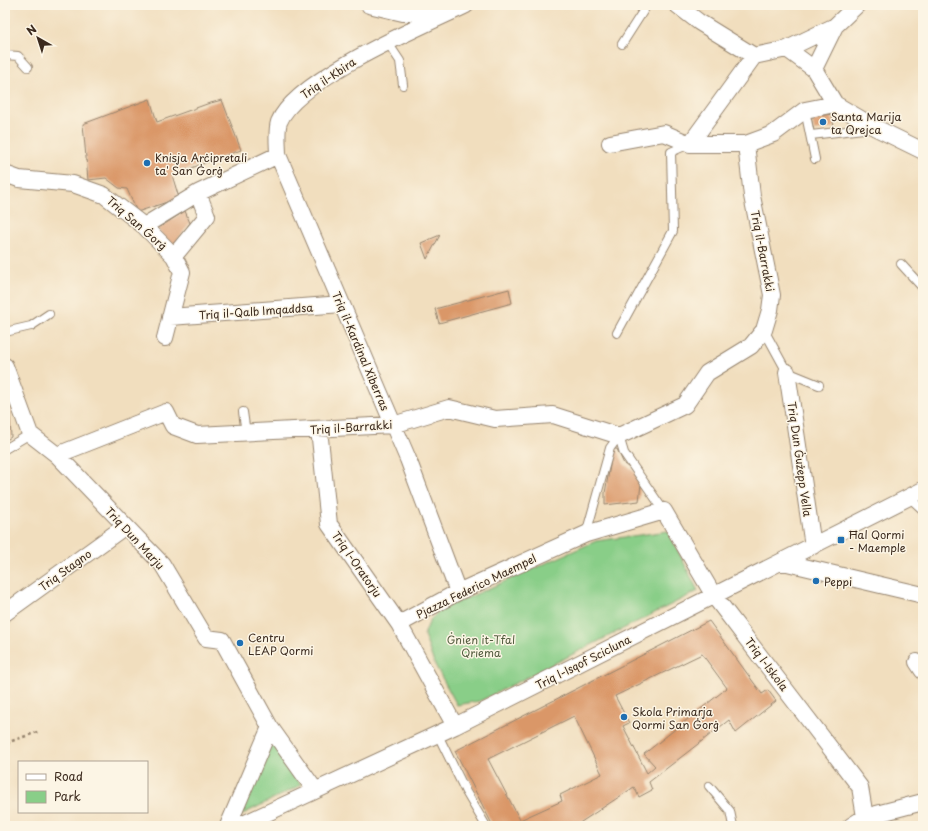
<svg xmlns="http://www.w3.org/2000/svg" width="928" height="831" font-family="'Playpen Sans',sans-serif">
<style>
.green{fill:#89ce88;stroke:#627c53}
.building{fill:#da9767;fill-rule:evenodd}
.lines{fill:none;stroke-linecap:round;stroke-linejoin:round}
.lane-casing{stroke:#96846e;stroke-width:10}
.street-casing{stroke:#96846e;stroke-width:18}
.path{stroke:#96846e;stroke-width:2.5;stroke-dasharray:3 3;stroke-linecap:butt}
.lane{stroke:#fff;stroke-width:8}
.street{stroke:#fff;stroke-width:16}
.poi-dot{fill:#1f6fb2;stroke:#fcf5e5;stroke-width:1.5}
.labels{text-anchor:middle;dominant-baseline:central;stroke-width:3;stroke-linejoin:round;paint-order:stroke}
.street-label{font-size:11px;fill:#3b2a1e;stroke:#fcf5e5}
.poi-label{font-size:11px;fill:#3b2a1e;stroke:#fcf5e5;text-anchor:start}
.park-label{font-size:11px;fill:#525b3e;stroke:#fcf5e5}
</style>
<rect width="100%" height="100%" fill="#fcf5e5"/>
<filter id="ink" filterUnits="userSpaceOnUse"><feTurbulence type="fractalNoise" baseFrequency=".025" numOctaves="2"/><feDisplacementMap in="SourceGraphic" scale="8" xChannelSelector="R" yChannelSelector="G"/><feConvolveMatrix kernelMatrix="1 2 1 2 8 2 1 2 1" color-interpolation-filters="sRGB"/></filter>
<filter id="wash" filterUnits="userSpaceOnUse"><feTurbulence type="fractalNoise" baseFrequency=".012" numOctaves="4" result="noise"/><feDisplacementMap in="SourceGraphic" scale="16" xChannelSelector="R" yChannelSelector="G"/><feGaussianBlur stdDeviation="0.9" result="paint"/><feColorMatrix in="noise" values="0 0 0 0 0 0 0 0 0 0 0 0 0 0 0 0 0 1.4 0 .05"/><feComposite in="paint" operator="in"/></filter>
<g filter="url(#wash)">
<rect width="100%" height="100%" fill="#f1debe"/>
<path class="green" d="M668,531L698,591L480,701L457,705L434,663L424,635L430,620L440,610L596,541Z
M272,740L301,785L237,817Z"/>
<g id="blocks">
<path class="building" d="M150,99L157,122L207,104L222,100L241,150L172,175L179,198L137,212L127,189L119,188L106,178L88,180L83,124Z
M832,114L834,128L814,131L811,117Z
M185,211L190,223L172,248L157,229Z
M440,235L427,259L421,243Z
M509,289L512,303L439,323L435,309Z
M5,388L9,398L11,437L5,441Z
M613,449H617L624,464L637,474L641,484L639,501L605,505V493Z
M709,621L762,694L768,690L776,701L736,733L729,720L649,782L652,790L639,797L634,787L575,826H493L455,751ZM702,654L727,688L644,754L655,766L647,773L623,726L629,723L615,696ZM574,716L602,774L560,795L562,801L520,820L488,759Z"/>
</g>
</g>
<g filter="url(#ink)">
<use href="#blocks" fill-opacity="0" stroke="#96846e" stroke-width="1"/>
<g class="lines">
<defs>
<path id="lane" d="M388,43L400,61L403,85
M622,44L647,5
M5,55L18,56L28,67
M805,110L815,159
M811,135L872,128
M901,264L923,288
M764,330L787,372L819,385
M5,332L31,326L49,314
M617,333L673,231L671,152L689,144
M243,412L246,433
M619,436L624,453L664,511
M5,449L30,434
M909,497L923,510
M586,534L610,448L619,436
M437,733L466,792L486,826
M709,786L730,811L733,826"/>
<path id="street" d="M369,5L403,13L446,11
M677,5L699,22L754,56L787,49L835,26L857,5
M787,49L814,69L835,104L876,128L923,151
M814,69L835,26
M610,143L664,133L690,144H746L773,134L805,110L835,104
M690,144L754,56
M5,174L19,179L73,184L104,195L144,226L174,256L182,272L165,338
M144,226L198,193L278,155
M174,256L207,216L198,193
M170,317L342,304
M5,366L30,434L57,455L162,564L206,638L222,640L270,727L315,790
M787,372L813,546
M319,429L329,524L399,624
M57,455L166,412L173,426L197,435L393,425L449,408L495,419L553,415L619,436L685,405L707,373L751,346L764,330L770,310L772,295L752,196L746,144
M783,562L923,595
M458,592L408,459L278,155C278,146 276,131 279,122C296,79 424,25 466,5
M5,613L124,527
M917,662L923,671
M455,726L399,624L458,592L586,534L664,511L714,596L860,787L865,817L864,826
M228,826L270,727
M239,826L455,726L923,490
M851,826L865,817L923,802"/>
</defs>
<use href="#lane" class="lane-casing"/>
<use href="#street" class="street-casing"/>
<path class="path" d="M5,750L9,742L40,731"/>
<use href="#lane" class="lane"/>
<use href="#street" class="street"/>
</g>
</g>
<g class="poi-dot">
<circle cx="823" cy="122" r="4"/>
<circle cx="147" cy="163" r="4"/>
<rect x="837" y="536" width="8" height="8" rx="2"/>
<circle cx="816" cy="581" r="4"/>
<circle cx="240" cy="643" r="4"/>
<circle cx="624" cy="717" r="4"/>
</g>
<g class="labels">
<g class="street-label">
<text transform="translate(328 78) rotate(-34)">Triq il-Kbira</text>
<text transform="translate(137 223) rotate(41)">Triq San Ġorġ</text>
<text transform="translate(763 251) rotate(79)">Triq il-Barrakki</text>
<text transform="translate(256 311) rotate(-4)">Triq il-Qalb Imqaddsa</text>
<text transform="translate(361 351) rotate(67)">Triq il-Kardinal Xiberras</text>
<text transform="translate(351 427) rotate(-4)">Triq il-Barrakki</text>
<text transform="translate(800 459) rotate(82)">Triq Dun Ġużepp Vella</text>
<text transform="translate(135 538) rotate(47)">Triq Dun Marju</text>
<text transform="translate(357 564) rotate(55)">Triq l-Oratorju</text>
<text transform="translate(65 570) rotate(-36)">Triq Stagno</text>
<text transform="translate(476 586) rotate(-26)">Pjazza Federico Maempel</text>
<text transform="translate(583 662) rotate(-27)">Triq l-Isqof Scicluna</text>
<text transform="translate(767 664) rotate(53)">Triq l-Iskola</text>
</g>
<g class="poi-label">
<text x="831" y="116">Santa Marija<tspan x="831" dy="13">ta Qrejca</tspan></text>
<text x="155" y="157">Knisja Arċipretali<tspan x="155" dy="13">ta' San Ġorġ</tspan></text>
<text x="849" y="534">Ħal Qormi<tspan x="849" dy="13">- Maemple</tspan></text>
<text x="824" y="581">Peppi</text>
<text x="248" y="637">Centru<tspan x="248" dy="13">LEAP Qormi</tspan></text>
<text x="632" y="711">Skola Primarja<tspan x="632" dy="13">Qormi San Ġorġ</tspan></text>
</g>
<g class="park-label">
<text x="481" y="639">Ġnien it-Tfal<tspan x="481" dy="13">Qriema</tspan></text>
</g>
</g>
<rect width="928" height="831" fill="none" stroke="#fcf5e5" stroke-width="20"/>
<rect x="18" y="761" width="130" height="52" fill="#fcf5e5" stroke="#afa495"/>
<rect x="26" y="774" width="20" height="6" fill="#ffffff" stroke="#afa495"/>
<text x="54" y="781" font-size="12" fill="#3b2a1e">Road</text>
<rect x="26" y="791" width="20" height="12" fill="#89ce88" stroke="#afa495"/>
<text x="54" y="801" font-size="12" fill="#3b2a1e">Park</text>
<g transform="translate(38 38) rotate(321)" stroke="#fcf5e5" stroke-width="3" paint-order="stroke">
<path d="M0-3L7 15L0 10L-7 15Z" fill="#3b2a1e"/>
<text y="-6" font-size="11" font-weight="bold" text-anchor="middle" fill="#3b2a1e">N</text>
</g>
</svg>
